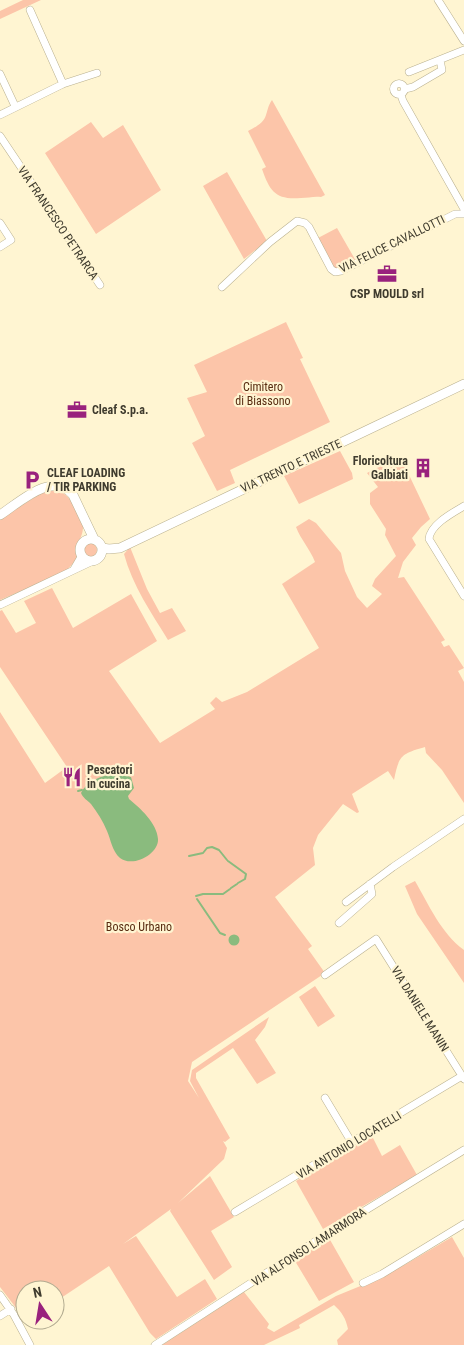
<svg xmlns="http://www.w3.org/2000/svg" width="464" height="1345" font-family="'Roboto Condensed',sans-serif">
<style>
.green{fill:#fcc5a9}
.water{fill:#8abb7e}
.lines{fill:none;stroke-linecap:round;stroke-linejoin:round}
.stream{stroke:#8abb7e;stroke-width:2}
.minor-casing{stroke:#bab190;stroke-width:8}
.tertiary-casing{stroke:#bab190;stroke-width:10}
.minor{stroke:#fff;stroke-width:7}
.tertiary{stroke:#fff;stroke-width:9}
.labels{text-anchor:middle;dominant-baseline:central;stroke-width:4.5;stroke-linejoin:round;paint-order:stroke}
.street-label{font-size:12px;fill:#3f3b2e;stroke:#fff5d2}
.poi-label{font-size:12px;font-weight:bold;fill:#3f3b2e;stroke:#fff5d2;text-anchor:start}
.park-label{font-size:12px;fill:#582b10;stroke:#fff5d2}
</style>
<rect width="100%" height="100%" fill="#fff5d2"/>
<path class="green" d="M23,0H41L0,19V11Z
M272,100L325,195L321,197C314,196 308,198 301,198C276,200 270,192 262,169L266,167L248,131C254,128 264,123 266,115C268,109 268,106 272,100Z
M91,122L103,138L123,125L161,190L96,234L45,153Z
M227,172L267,241L244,259L203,186Z
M337,228L356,261L337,269L334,268L318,238Z
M286,322L303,358L300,359L330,422L230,470L235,483L217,491L192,443L205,436L187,398L207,392L194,365Z
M340,451L352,473L353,479L299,504L284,476Z
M400,456L430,519L421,527L412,538L416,545L403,562L398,578L404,577L445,640L441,642L444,647L449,645L464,668L458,671L464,682V803L442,770L426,753L425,747C401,754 399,755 394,780L388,771L352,794L359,812L357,813L343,804L318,835L313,848L315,865L275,897L312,946L308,949L325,973L192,1062L188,1081L199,1098L190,1081L192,1070L269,1017L265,1027L255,1040L276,1073L257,1084L233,1048L196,1073V1078L230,1138L225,1142L223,1141L227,1148L224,1159L178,1203L210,1176L234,1217L211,1231L232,1267L214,1280L170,1211L171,1209L123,1244L136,1236L177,1297L205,1279L217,1299L156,1339L150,1333L109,1266L55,1302V1291L60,1287L55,1290H25V1310L20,1313L0,1287V712L45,783L67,767L0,667V611L2,610L16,633L36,623L24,601L52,588L73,628L131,594L157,641L109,671L160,743L215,709L210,703L216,697L222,702L247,692L319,648L282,584L315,562C310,549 301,540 296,527L309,519L316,523L341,553L345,571L357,597L367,608L382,594L372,586L375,579L396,556L385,535L386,529L370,504V493L378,487L367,473Z
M53,490C68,492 72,502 78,513C80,518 84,523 83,528C82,541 74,544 78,558L65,572L0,600V519L43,492Z
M83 550a7 7 0 1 1 14 0a7 7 0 1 1-14 0Z
M130,547L147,589L160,613L172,608L186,631L168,640C152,614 132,585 124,554Z
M415,881C429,905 441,933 464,950V983L417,914L405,886Z
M315,986L335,1016L318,1027L299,997Z
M372,1136L382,1156L400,1145L417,1175L323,1229L296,1181Z
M452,1237L464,1258V1345H338L337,1340L348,1329C346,1319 342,1312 334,1305L299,1325L300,1328L264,1345H162L244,1292L269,1324L267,1328L274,1332L336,1296L380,1278L406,1264Z
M329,1238L354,1282L319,1301L295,1261Z"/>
<path class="water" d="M109,774H119L131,777L134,788L128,796L129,799C140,808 157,823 158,839C159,854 133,868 120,858C112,851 111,840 107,831C103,821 97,812 91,804C87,800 83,798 81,793C86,782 98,778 109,774Z
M228.5 940a5.5 5.5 0 1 1 11 0a5.5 5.5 0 1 1-11 0Z"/>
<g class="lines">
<path class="stream" d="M78,791L82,790
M189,856L203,853L207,848L212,847L219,850L227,860
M228,861L246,874L245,879L238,883
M231,888L237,884
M223,894L230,889
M196,896L203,894H222
M197,899L220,933L225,935"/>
<defs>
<path id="minor" d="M438,0L464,41
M30,10L63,84
M409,72L464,50
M0,74L15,106
M393.5 89a5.5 5.5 0 1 1 11 0a5.5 5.5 0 1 1-11 0Z
M405,89L413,87L442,70L440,60
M401,95L403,101L464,209
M0,115L63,84L97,73
M0,136L100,285
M0,223L11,240L0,247
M222,287L270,242L297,221L305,223L309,227L331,269L335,272L341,271L455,214H464
M464,506C452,513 430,525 429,539L464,596
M74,569L81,557
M0,605L95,560
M346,902L393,867L464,819
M339,923L372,894L370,884
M325,975L376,939L464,1079
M325,1098L352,1143
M235,1212L462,1076
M363,1283L382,1274L464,1224
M0,1295L14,1315L30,1345
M0,1316L11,1309
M155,1345L325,1235L464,1150"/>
<path id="tertiary" d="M0,515C20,502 53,470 73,495L94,539
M80 550a11 11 0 1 1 22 0a11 11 0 1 1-22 0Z
M102,548L109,549L120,548L464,384"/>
</defs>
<use href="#minor" class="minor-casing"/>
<use href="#tertiary" class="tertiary-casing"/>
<use href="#minor" class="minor"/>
<use href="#tertiary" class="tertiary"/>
</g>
<defs>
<symbol id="office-bare" viewBox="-9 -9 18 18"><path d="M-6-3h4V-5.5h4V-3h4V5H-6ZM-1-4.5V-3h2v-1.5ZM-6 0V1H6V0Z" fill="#99227d" stroke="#fff5d2" stroke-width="2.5" paint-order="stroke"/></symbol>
<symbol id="building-bare" viewBox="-9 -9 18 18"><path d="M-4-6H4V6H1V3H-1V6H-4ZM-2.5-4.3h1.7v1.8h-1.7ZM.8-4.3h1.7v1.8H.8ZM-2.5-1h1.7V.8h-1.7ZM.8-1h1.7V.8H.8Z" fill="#99227d" stroke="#fff5d2" stroke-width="2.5" paint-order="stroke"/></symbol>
<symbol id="parking-bare" viewBox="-9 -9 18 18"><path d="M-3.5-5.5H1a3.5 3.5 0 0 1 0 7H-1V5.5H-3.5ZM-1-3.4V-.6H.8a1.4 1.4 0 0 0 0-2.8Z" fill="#99227d" stroke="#fff5d2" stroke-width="2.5" paint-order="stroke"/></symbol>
<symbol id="restaurant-bare" viewBox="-9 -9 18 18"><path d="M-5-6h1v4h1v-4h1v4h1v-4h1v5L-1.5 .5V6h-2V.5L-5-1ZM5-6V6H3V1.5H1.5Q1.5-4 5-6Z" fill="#99227d" stroke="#fff5d2" stroke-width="2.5" paint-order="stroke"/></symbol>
</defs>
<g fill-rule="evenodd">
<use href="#office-bare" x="373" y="260" width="28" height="28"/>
<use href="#office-bare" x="63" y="396" width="28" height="28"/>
<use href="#building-bare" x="409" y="454" width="28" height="28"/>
<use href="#parking-bare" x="18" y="466" width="28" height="28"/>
<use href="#restaurant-bare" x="58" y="763" width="28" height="28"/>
</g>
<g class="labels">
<g class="street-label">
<text transform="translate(58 223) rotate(56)">VIA FRANCESCO PETRARCA</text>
<text transform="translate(392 244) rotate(-26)">VIA FELICE CAVALLOTTI</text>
<text transform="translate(291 466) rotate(-25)">VIA TRENTO E TRIESTE</text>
<text transform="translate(420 1009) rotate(58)">VIA DANIELE MANIN</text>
<text transform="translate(349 1145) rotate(-31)">VIA ANTONIO LOCATELLI</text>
<text transform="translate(309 1247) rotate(-33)">VIA ALFONSO LAMARMORA</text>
</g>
<g class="poi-label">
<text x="387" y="294" text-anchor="middle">CSP MOULD srl</text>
<text x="92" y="410">Cleaf S.p.a.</text>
<text x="408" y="461" text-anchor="end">Floricoltura<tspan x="408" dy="14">Galbiati</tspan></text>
<text x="47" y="473">CLEAF LOADING<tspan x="47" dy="14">/ TIR PARKING</tspan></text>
<text x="87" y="770">Pescatori<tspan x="87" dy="14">in cucina</tspan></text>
</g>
<g class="park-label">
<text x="263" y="387">Cimitero<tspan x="263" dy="14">di Biassono</tspan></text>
<text x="139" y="927">Bosco Urbano</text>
</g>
</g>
<g transform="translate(40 1305) rotate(348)"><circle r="24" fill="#fff5d2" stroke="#b2ab90"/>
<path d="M0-4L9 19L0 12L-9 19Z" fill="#99227d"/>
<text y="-8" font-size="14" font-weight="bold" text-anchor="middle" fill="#3f3b2e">N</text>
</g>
</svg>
